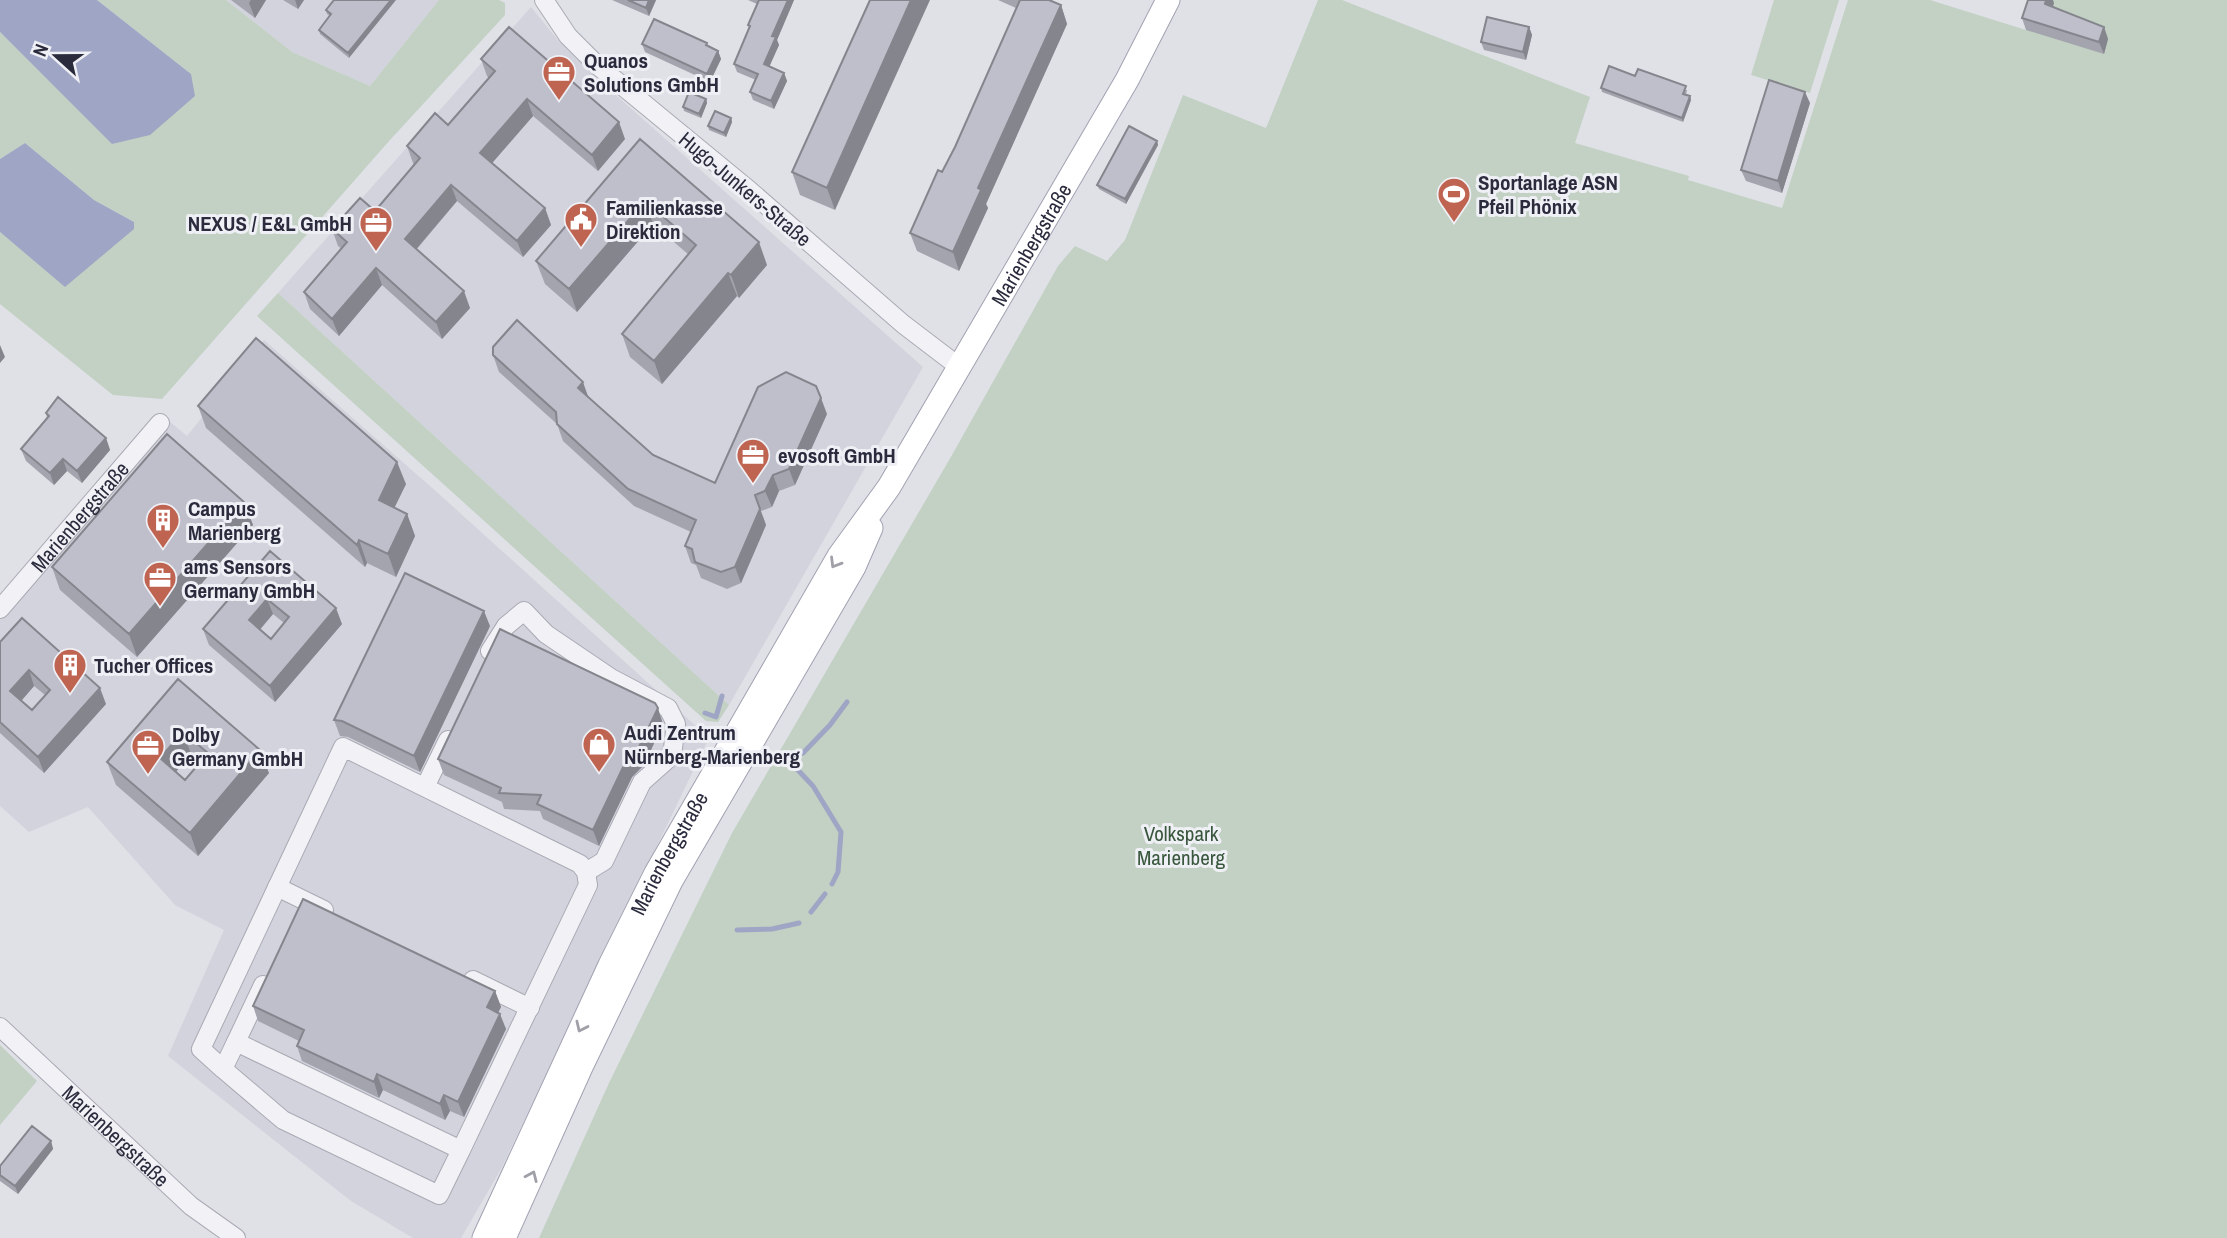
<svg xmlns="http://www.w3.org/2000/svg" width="2227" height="1238" font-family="'Archivo Narrow',sans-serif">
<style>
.built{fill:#d2d3dc}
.green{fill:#c2d1c3}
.water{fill:#9fa5c4}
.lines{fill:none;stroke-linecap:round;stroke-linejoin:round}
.stream{stroke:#9fa5c4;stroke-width:5}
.minor-casing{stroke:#a9aab4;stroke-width:20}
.major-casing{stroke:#a1a2b2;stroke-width:25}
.minor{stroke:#f2f2f6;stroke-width:18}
.major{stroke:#fff;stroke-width:23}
.wall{fill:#a3a4ae;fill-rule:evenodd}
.shaded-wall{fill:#85868d}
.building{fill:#bebfca;stroke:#85868d;stroke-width:2;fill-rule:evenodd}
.oneway{stroke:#9fa0a8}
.labels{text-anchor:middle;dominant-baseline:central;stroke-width:6;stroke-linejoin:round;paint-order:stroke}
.poi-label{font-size:21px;font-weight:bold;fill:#2a2b3d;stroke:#eff0f5;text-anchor:start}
.street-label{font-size:21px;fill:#2a2b3d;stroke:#eff0f5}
.park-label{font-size:21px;fill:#39573d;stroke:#eff0f5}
</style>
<rect width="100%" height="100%" fill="#e0e1e7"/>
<path class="built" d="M226,0H439L370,86L292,52Z
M531,7L557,39L592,74L923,367L729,705L278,293Z
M264,340L439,494L709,738L501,1169L461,1238H413L351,1201L168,1056L224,930L175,905L88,807L29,832L0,806V620L169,421L187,436Z"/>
<path class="green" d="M97,0H226L292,52L370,86L439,0H499L505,3V15L390,140L162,399L113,395L0,304V232L65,286L133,229L134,222L94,200L25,143L0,159V32L113,144L191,74Z
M1318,0H1342L1590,97L1575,143L1689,176L1688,180L1782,208L1848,0H1930L2026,30L2036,0H2227V1238H539L609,1083L732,833L952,455L1058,266L1075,246L1107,261L1125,240L1183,95L1266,128Z
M1774,0H1839L1810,93L1751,75Z
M278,293L729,705L718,722L706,721L257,316Z
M0,1045L37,1081L0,1125Z"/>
<path class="water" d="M0,0H97L191,74L195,96L150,135L112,144L0,32Z
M25,143L94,200L134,222V229L65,287L0,232V159Z"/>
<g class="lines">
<path class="stream" d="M705,713L716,717L722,696
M777,756L795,767L813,786L841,832L838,872L832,884
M777,756L803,753L830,725L847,702
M811,912L825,894
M737,930L772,929L799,923"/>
<defs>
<g id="minor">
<path d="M544,0L568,36L597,65L749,190L903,324L958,366"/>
<path id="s1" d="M0,609L160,423"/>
<path d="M490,651L506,626L524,611L546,634L611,678L668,708L676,724L673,748L669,758L642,782L604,861L586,872"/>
<path d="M425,787L448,740"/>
<path d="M277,887L324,910"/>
<path d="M473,980L530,1008"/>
<path id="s2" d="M0,1027L191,1206L236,1238"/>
<path d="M236,1042L263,985"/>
<path d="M223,1069L201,1049L343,747L580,864L586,872L588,885L461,1150L236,1042L223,1069L283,1120L439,1195L461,1150"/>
</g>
<g id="major">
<path id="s3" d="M484,1238L610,965L656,873L839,556L889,487L1127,80L1168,0"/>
<path d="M504,1238L581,1067L671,881L854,567L871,528"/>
</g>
</defs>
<use href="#minor" class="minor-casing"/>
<use href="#major" class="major-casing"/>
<use href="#minor" class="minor"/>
<use href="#major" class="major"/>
</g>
<path class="wall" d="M231,0H266L255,18Z
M283,0H304L298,9Z
M334,0L349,58L320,34L319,30L330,16L327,14L326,10Z
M612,0H656L649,16Z
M748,0H794L777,40L779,45L769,66L784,73L787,81L774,109L753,100L750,92L756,80L737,72L734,64L749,29L748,25L757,4Z
M870,0L835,210L800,195L792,172Z
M998,0H1049L1061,5L1067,24L986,204L988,208L959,271L917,251L910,233L955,147L1016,8Z
M2054,3L2053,6L2104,27L2108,39L2104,54L2026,30L2022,18Z
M1529,27L1532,35L1526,60L1484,50L1481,42Z
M707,43L708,46L718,51L721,59L710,82L645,52L642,44Z
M481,59L625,139L598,171L533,116L492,163L545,208L551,225L523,257L457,201L417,249L470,308L442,339L382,285L339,336L310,309L304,292L342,249L338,246L332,229L375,211L414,165L413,163L407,146L448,125L489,78L487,76Z
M1635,76L1687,90L1686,95L1690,96L1691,100L1683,122L1602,92L1601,88Z
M706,99L707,103L701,118L684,111L683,107Z
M1810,103L1782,193L1746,181L1741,170Z
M731,118L732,122L726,137L709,130L708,126Z
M640,139L767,265L739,298L737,296L662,384L630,357L622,334L689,255L653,224L577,312L545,284L536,261Z
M1157,141L1158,145L1126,204L1099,189L1097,185Z
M493,355L588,397L653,455L715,483L827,414L795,485L779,491L772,507L761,511L766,525L741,583L727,589L701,578L696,565L691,563L685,546L691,532L634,506L563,441L557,424L499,372Z
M198,406L406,484L394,508L407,514L415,536L396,577L367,563L365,567L206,428Z
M46,413L106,438L110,450L82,483L67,471L54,485L26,461L21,449L47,418Z
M244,502L253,525L137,657L60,590L52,567Z
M270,551L342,624L275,702L209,645L203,629ZM273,614L284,623L271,639L260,630Z
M490,626L420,772L348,737L340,736L334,720Z
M0,642L106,704L44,773L0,733ZM34,686L45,695L32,710L21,701Z
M178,679L269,773L198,856L116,785L107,762ZM191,754L200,762L185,780L176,772Z
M663,724L644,765L632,777L599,846L543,819L540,811L504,809L502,802L444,775L438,759Z
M495,991L501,1007L498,1012L506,1029L464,1117L450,1111L445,1120L383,1090L379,1098L302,1061L297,1046L299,1041L258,1021L253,1006Z
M51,1141L53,1149L18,1194L0,1181V1166Z"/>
<path class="shaded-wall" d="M251,0H266L255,18L249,3Z
M295,0H304L298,9Z
M391,0H396L349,58L348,53Z
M649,0H656L649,16L646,8Z
M788,0H794L777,40L779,45L767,72L764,64L772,36Z
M911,0H930L835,210L827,188Z
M2046,0H2053L2054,3L2050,15L2045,4Z
M1061,5L1067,24L986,204L988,208L959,271L953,252L978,188Z
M1529,27L1532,35L1526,60L1523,52Z
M2104,27L2108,39L2104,54L2099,42Z
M718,51L721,59L710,82L707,74Z
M784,73L787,81L774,109L771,101Z
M1805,92L1810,103L1782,193L1778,181Z
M1690,96L1691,100L1683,122L1682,118Z
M527,99L533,116L486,170L480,153Z
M706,99L707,103L701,118L699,114Z
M731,118L732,122L726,137L724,133Z
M619,122L625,139L598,171L592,155Z
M1157,141L1158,145L1126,204L1125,199Z
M451,185L457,201L411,255L405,239Z
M645,201L653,224L577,312L569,289Z
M545,208L551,225L523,257L517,241Z
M759,242L767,265L739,298L731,275Z
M376,268L382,285L339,336L332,319Z
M728,273L737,296L662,384L654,361Z
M464,291L470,308L442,339L436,322Z
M0,345L5,357L0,363Z
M583,382L589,399L578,388Z
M821,398L827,414L795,485L789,469Z
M106,438L110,450L82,483L77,471Z
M63,459L67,471L54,485L50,473Z
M397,462L406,484L387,523L379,500Z
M773,475L779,491L772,507L765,491Z
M244,502L253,525L137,657L129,634Z
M760,509L766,525L741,583L735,567Z
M407,514L415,536L396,577L388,554Z
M359,540L367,563L365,567L357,545Z
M267,599L273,614L254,636L249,620Z
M336,608L342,624L275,702L270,686Z
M484,611L490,626L420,772L414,756Z
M29,670L34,686L16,707L10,691Z
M100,688L106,704L44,773L38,757Z
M658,708L663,724L644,765L632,777L599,846L593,830L626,761Z
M183,732L191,754L168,781L160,758Z
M260,750L269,773L198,856L190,833Z
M495,991L501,1007L493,1023L487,1007Z
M500,1014L506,1029L464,1117L458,1102Z
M377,1074L383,1090L379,1098L374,1082Z
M444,1095L450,1111L445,1120L440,1104Z
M51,1141L53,1149L18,1194L15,1186Z"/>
<path class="building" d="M334,0H391L348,53L319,30L331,14L326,10Z
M628,0H649L646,8Z
M759,0H788L772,36L776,37L764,64L784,73L771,101L750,92L758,74L734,64L750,26L748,25Z
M870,0H911L827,188L792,172Z
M1020,0H1049L1061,5L978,188L981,190L953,252L910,233L938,170L942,172L955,147Z
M2028,0H2046L2045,4L2104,27L2099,42L2022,18Z
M1487,17L1529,27L1523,52L1481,42Z
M654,19L707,43L706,45L718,51L707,74L642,44Z
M509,27L619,122L592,155L527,99L480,153L545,208L517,241L451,185L405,239L464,291L436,322L376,268L332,319L304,292L347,242L332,229L360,198L375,211L420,158L407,146L435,113L448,125L495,71L481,59Z
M1609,66L1635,76L1638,69L1686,86L1683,94L1690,96L1682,118L1601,88Z
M1769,80L1805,92L1778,181L1741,170Z
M689,92L706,99L699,114L683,107Z
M715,111L731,118L724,133L708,126Z
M1129,126L1157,141L1125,199L1097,185Z
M640,139L759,242L731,275L728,273L654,361L622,334L696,245L645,201L569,289L536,261Z
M517,320L583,382L578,388L653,455L715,483L758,387L786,372L816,386L821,398L789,469L773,475L765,491L755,495L760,509L735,567L721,572L695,562L692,549L685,546L696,520L628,489L557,424L556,412L493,355V347Z
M256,338L397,462L379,500L407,514L388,554L359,540L357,545L198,406Z
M58,397L106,438L77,471L63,459L50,473L21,449L49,416L46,413Z
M167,434L244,502L129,634L52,567Z
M270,551L336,608L270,686L203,629ZM267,599L289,617L271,639L249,620Z
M405,573L484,611L414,756L342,721L334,720Z
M22,618L100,688L38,757L0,722V642ZM29,670L50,690L32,710L10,691Z
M500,629L655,703L658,708L638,749L626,761L593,830L537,804L541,795L499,793L501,788L438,759Z
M178,679L260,750L190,833L107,762ZM183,732L208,753L185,780L160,758Z
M303,899L495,991L487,1007L500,1014L458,1102L444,1095L440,1104L377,1074L374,1082L297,1046L304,1030L253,1006Z
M32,1126L51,1141L15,1186L0,1175V1166Z"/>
<defs><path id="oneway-chevron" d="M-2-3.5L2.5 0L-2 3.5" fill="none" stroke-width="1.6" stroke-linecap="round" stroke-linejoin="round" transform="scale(1.75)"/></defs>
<g class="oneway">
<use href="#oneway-chevron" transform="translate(835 563) rotate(121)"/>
<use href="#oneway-chevron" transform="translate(581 1027) rotate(115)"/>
<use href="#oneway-chevron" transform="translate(532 1176) rotate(-66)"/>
</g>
<defs>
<symbol id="office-pin" viewBox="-11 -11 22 30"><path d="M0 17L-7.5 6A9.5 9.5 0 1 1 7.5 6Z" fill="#c06452" stroke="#eff0f5"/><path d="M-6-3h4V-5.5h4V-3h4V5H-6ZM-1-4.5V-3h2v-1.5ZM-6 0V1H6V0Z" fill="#fff"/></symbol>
<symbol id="stadium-pin" viewBox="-11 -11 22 30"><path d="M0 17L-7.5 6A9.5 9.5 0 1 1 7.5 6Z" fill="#c06452" stroke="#eff0f5"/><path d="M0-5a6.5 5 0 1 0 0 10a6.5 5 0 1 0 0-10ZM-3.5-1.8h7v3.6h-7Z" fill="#fff"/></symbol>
<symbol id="civic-pin" viewBox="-11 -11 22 30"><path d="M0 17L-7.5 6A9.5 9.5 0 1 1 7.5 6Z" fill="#c06452" stroke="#eff0f5"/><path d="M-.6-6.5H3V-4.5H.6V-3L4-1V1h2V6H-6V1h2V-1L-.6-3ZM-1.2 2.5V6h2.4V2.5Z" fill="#fff"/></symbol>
<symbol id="building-pin" viewBox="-11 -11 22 30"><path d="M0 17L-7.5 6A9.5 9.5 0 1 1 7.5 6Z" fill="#c06452" stroke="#eff0f5"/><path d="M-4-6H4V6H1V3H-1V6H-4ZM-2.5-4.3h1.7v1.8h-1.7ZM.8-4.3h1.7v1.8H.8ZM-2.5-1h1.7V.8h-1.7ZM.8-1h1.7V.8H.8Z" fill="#fff"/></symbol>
<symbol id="shop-pin" viewBox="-11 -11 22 30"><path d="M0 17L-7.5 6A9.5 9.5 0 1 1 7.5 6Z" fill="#c06452" stroke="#eff0f5"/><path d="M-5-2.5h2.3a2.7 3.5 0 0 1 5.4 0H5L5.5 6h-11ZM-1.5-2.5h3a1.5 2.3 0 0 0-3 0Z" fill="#fff"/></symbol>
</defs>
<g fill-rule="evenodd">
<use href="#office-pin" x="540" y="53" width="38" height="52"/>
<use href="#stadium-pin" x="1435" y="175" width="38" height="52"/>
<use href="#civic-pin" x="562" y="200" width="38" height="52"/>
<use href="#office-pin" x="357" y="204" width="38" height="52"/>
<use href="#office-pin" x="734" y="436" width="38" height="52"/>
<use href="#building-pin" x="144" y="501" width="38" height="52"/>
<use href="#office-pin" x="141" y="559" width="38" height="52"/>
<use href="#building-pin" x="51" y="646" width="38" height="52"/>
<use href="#shop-pin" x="580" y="725" width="38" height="52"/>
<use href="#office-pin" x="129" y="727" width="38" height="52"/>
</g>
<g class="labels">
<g class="poi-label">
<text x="584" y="60">Quanos<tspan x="584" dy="24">Solutions GmbH</tspan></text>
<text x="1478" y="182">Sportanlage ASN<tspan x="1478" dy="24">Pfeil Phönix</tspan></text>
<text x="606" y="207">Familienkasse<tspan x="606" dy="24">Direktion</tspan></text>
<text x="352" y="223" text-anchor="end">NEXUS / E&amp;L GmbH</text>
<text x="778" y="455">evosoft GmbH</text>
<text x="188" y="508">Campus<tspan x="188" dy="24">Marienberg</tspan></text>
<text x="184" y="566">ams Sensors<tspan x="184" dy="24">Germany GmbH</tspan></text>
<text x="94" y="665">Tucher Offices</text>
<text x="624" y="732">Audi Zentrum<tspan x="624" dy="24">Nürnberg-Marienberg</tspan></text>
<text x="172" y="734">Dolby<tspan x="172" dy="24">Germany GmbH</tspan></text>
</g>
<g class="street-label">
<text transform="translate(745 189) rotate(40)">Hugo-Junkers-Straße</text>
<text stroke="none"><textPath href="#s3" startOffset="1136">Marienbergstraße</textPath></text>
<text stroke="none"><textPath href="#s1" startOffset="122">Marienbergstraße</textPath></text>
<text stroke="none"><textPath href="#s3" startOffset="427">Marienbergstraße</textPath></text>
<text stroke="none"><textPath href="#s2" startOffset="159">Marienbergstraße</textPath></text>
</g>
<g class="park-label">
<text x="1181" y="833">Volkspark<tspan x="1181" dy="24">Marienberg</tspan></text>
</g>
</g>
<g transform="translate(56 56) rotate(291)" stroke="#eff0f5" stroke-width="5" paint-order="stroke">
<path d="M0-5L12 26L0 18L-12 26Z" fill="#2a2b3d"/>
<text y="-10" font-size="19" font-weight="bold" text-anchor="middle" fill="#2a2b3d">N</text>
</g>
</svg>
